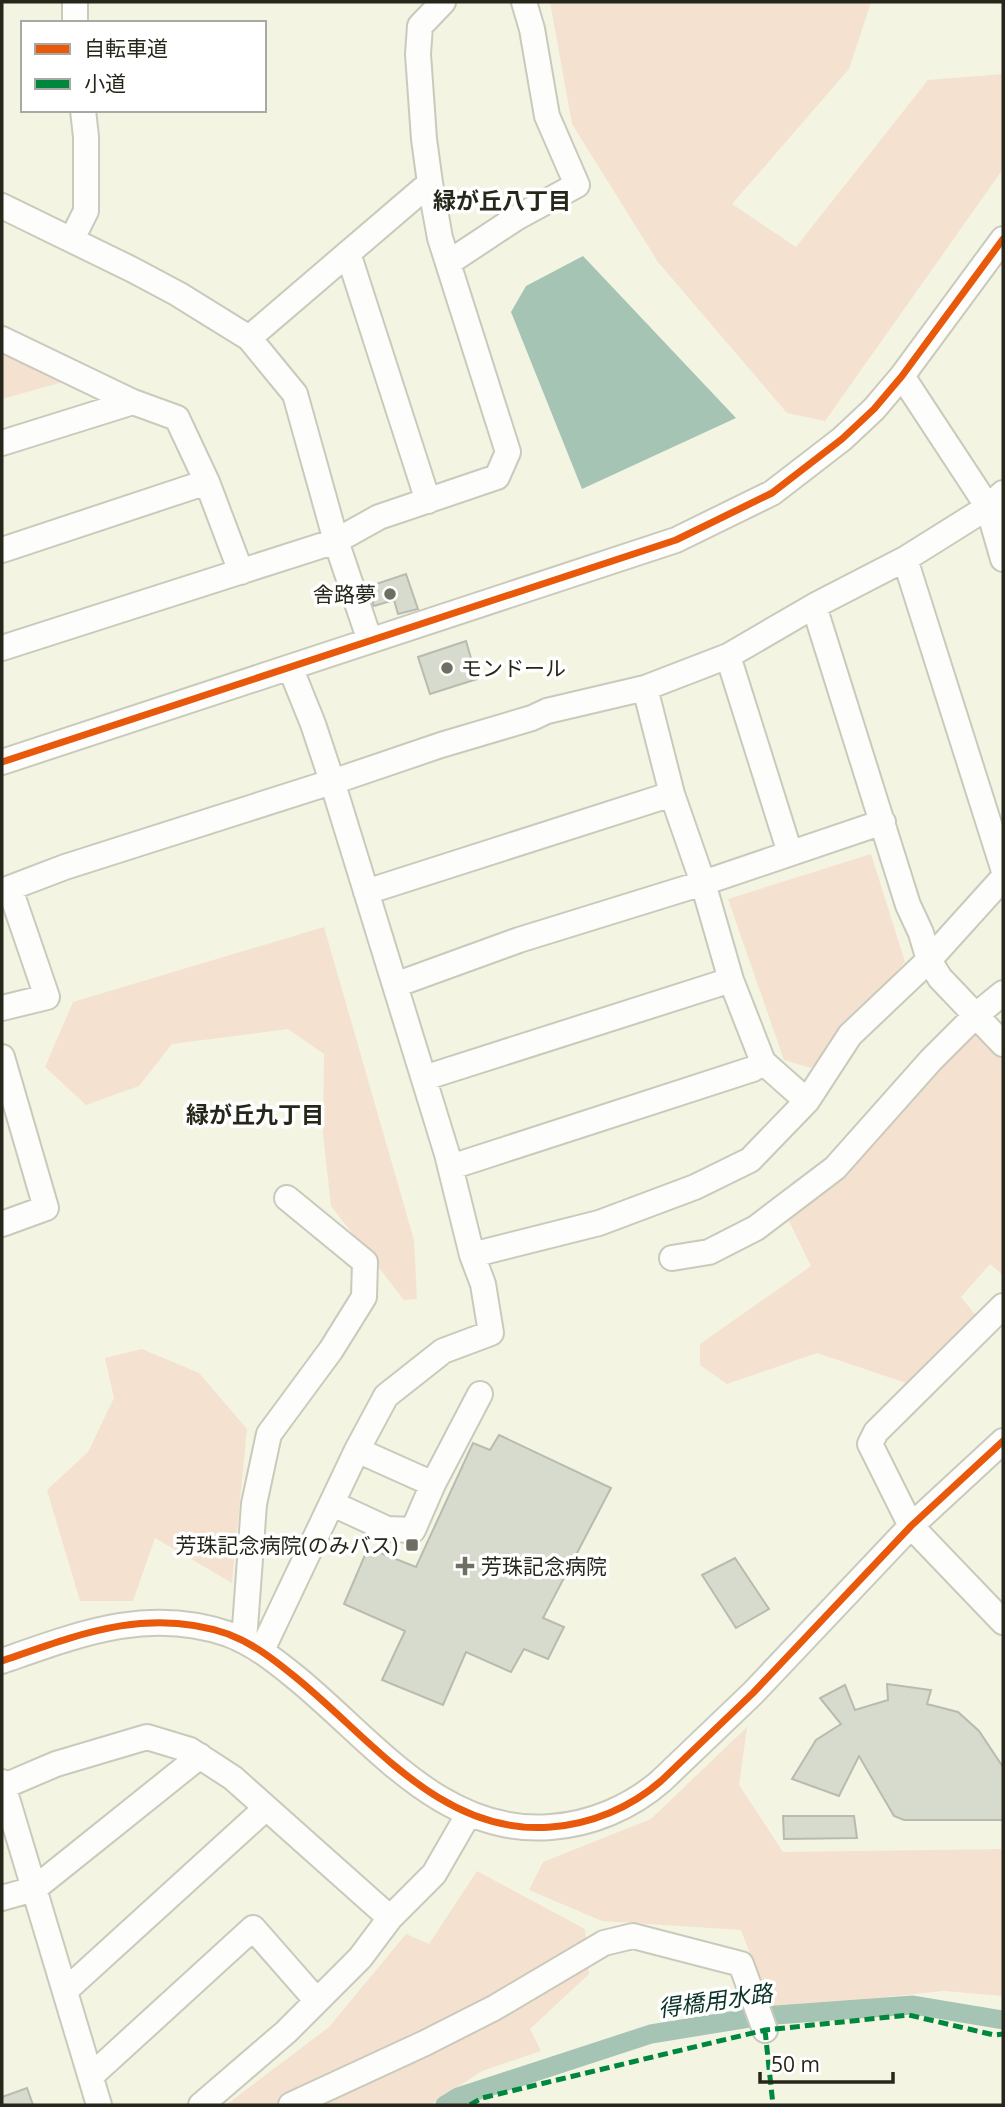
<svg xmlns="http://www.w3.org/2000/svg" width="1005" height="2107" font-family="'Open Sans','Noto Sans JP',sans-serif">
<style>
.green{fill:#f5e1cf}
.water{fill:#a6c4b4}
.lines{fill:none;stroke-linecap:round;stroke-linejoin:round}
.canal{stroke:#a6c4b4;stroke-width:19}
.building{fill:#d6dbce;stroke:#b8bbaf;stroke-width:2}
.minor-casing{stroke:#cacabc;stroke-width:28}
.minor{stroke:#fdfdfb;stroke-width:24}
.quiet{stroke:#00873e;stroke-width:5;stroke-dasharray:10 5;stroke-linecap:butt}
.cycleway-casing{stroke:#fff;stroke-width:11}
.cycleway{stroke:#e8590c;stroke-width:7}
.poi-dot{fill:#6e6f60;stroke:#fff;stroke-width:2.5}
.labels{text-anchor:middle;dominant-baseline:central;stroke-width:7;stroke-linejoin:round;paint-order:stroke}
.poi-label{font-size:21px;fill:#26271a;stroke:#fff;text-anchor:end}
.neighbourhood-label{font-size:23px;font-weight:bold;fill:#26271a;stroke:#fff}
.water-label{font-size:23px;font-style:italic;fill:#0b3328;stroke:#fff}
</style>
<rect width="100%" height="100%" fill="#f4f4e3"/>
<path class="green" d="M550,2H871L849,69L732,204L796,247L928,80L1003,74V169L825,421L787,413L658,262L572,124Z
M2,353L63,382L2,399Z
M871,854L905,962L811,1068L784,1060L728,899Z
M324,927L414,1240L417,1299L404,1300L331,1206L323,1134L324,1054L288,1029L172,1044L139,1086L86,1105L45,1067L73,1002Z
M975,1024L1003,1052V1275L990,1264L961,1297L978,1318L906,1383L817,1353L727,1384L700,1365V1344L811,1266L789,1221L835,1177Z
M142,1349L199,1373L247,1429L232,1583L155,1538L133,1601H80L47,1490L88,1452L114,1398L105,1358Z
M747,1727L739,1785L783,1852L1003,1849V1996L943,1991L771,2009L741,1930L602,1921L529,1890L543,1862L651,1819Z
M477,1871L585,1929L589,1974L530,2029L541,2051L482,2071L430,2105H226L329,2027L406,1934L429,1944Z"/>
<path class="water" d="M583,256L736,418L582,489L511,312L526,286Z"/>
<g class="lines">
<path class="canal" d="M445,2105L458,2097L651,2034L762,2016L913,2005L1003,2020"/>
</g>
<path class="building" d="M406,574L418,609L398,614L394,600L374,606L367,587Z
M466,641L477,679L430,694L418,657Z
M499,1435L611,1488L543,1618L564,1627L548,1659L524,1649L511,1672L466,1652L443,1705L382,1680L405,1631L344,1604L368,1548L416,1567L473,1443L490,1450Z
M735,1558L769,1609L736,1628L702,1575Z
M887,1684L931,1690L927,1704L958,1712L979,1731L1003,1767V1820H904L894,1816L859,1756L839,1796L792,1779L816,1740L841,1724L820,1698L845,1685L855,1710L888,1700Z
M783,1816H854L857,1838L784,1839Z
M27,2088L33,2105H2V2097Z"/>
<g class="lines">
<defs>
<path id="minor" d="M75,23V2
M2,206L133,270L178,294L249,338L295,394L336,541L370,641
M72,239L86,211V137L83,110
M348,253L428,501
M448,263L516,218L577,185L547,116L532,29L524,2
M249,338L430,183
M2,339L133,402L177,418L207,482L241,572
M902,376L988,507L1003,559
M2,443L133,402
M2,550L207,482
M905,559L1003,868
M814,606L908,905L921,933L929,960L940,978L1003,1044
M2,648L336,541L379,517L497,477L508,452L440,238L430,183L424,139L418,54L420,26L443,2
M728,656L790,853
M645,688L672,794L703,883L731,980L763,1062L807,1101
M2,762L676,540L772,493L842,439L874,409L902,376L1003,239
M2,891L65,867L344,778L441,745L532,718L547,711L645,688L728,656L814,606L905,559L988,507L1003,493
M366,892L672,794
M395,985L519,940L703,883L883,822
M2,1008L47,997L10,889
M2,1057L46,1208L2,1224
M424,1078L731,980
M451,1167L753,1069L763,1062
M472,1255L599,1223L695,1187L750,1160L807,1101L850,1035L929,960L1003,878
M672,1258L709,1252L756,1228L835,1168L931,1060L976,1015L1003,993
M1003,1306L876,1432L870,1444L911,1526L1003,1622
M433,1484L480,1394
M333,1504L387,1529L413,1530L433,1484L357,1450
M244,1641L254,1504L269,1434L331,1350L364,1297L365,1262L287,1198
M262,1650L357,1450L386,1396L443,1351L491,1333L483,1284L472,1255L447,1154L332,781L313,724L290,667
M2,1661C77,1635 148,1606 228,1634C254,1644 273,1659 294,1676C371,1738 441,1836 551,1827C591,1824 630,1808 661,1781L753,1693L911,1526L1003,1441
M2,1782L99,2105
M2,1787L56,1764L147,1737L190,1750L233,1778L390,1918
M2,1898L34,1889L200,1756
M65,1991L266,1808
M91,2076L253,1928L317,2001
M201,2105L286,2032L360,1958L390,1918L434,1874L468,1815
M291,2105L425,2043L494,2008L604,1943L633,1936L741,1964L765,2030"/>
</defs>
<use href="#minor" class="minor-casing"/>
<use href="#minor" class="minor"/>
<path class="quiet" d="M765,2030L773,2105
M470,2105L482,2098L765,2030L909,2015L994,2035L1003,2034"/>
<defs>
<path id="cycleway" d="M2,762L676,540L772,493L842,439L874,409L902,376L1003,239
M2,1661C77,1635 148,1606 228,1634C254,1644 273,1659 294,1676C371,1738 441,1836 551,1827C591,1824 630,1808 661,1781L753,1693L911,1526L1003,1441"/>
</defs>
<use href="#cycleway" class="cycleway-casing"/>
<use href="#cycleway" class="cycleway"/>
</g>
<g class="poi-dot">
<circle cx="390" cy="594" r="7"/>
<circle cx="447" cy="668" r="7"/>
<rect x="405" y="1538" width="14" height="14" rx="3.5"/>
<path d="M461.5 1555.5h7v7h7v7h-7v7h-7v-7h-7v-7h7z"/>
</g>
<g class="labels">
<g class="poi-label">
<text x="376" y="594">舎路夢</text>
<text x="461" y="668" text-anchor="start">モンドール</text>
<text x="398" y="1545">芳珠記念病院(のみバス)</text>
<text x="481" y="1566" text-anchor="start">芳珠記念病院</text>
</g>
<g class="neighbourhood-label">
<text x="502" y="200">緑が丘八丁目</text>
<text x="255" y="1114">緑が丘九丁目</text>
</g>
<g class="water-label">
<text transform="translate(715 2000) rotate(-8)">得橋用水路</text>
</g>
</g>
<rect width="1005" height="2107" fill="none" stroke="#26271a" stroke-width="7"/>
<rect x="21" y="21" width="245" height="91" fill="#ffffff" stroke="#a8a9a3" stroke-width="2"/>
<rect x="35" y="44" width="35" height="10" fill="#e8590c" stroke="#a8a9a3" stroke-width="2"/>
<text x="84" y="56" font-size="21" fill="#26271a">自転車道</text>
<rect x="35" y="79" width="35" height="10" fill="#00873e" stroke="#a8a9a3" stroke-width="2"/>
<text x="84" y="91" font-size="21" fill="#26271a">小道</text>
<path d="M760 2072v10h133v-10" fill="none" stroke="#26271a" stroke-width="3.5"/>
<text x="771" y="2072" font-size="21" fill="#26271a" stroke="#ffffff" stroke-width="5" paint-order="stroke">50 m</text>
</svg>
